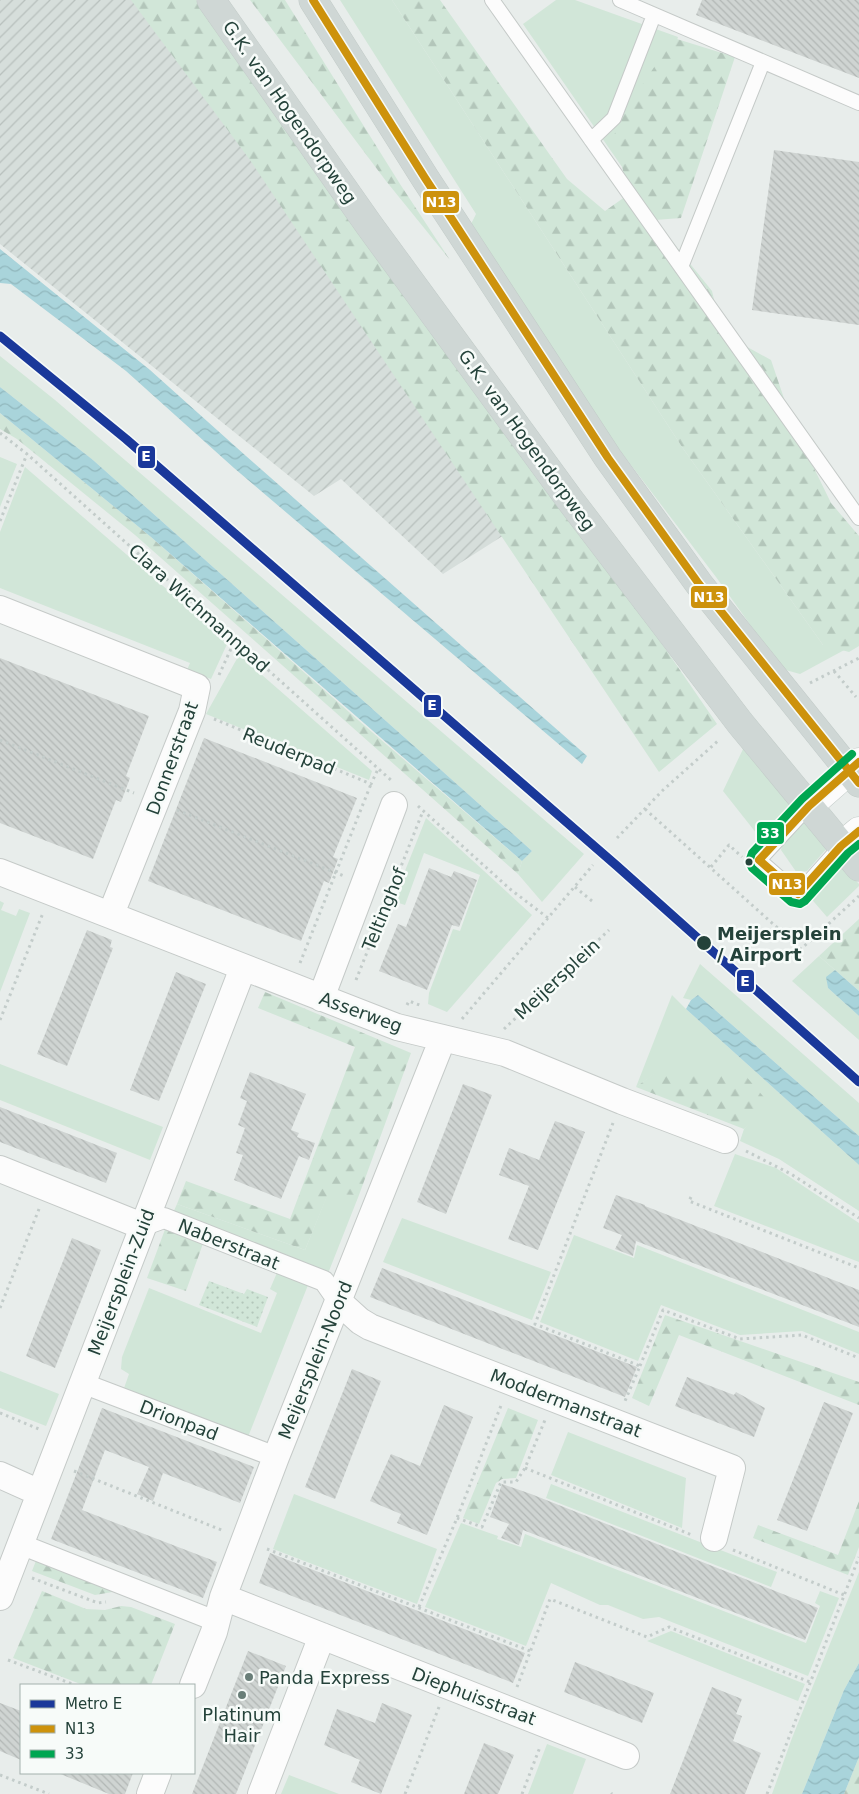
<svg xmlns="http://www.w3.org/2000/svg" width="859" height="1794" font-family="'DejaVu Sans',sans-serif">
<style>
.industrial{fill:url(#industrial-furrows)}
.grass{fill:#d1e6d8}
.forest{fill:url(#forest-firs)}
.park{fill:url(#park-dots)}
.water{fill:url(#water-waves)}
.building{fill:url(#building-back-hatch)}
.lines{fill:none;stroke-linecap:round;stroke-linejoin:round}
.service-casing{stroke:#c5cac8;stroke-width:16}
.pedestrian-casing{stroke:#c5cac8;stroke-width:22}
.minor-casing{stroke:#c5cac8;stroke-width:28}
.secondary-casing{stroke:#c3cbc8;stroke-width:29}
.primary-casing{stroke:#c3ccc9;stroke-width:29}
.path{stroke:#c3ccca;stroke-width:3;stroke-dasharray:2.5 4;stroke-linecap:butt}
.service{stroke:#fcfcfc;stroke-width:14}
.pedestrian{stroke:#fcfcfc;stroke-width:20}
.minor{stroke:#fcfcfc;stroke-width:26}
.secondary{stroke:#fcfcfc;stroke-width:28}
.primary{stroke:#cfd7d5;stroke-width:28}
.bus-1-casing{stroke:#f7fbf9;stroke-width:11}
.bus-2-casing{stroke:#f7fbf9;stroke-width:11}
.bus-1{stroke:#cd920c;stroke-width:8}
.bus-2{stroke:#00a651;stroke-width:8}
.metro-1-casing{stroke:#f7fbf9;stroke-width:12}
.metro-1{stroke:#1a389a;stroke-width:9}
.bus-dot{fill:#24423a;stroke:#f7fbf9;stroke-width:2}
.poi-dot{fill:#697e78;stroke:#f7fbf9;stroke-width:2}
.labels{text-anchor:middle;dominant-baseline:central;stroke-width:5;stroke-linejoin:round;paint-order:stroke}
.street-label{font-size:18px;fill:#24423a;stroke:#f7fbf9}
.stop-label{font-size:18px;font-weight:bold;fill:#24423a;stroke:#f7fbf9;text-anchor:start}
.poi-label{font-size:18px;fill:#24423a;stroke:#f7fbf9;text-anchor:start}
.line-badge{stroke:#f7fbf9;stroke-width:2}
.badge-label{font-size:14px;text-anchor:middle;font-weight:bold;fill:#fff}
</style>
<defs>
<pattern id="industrial-furrows" width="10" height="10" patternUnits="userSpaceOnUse" patternTransform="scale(1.25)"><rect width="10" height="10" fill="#d6dedb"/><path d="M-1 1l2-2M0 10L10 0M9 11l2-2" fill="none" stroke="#b8c0bd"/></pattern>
<pattern id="forest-firs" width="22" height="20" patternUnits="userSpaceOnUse" patternTransform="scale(1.25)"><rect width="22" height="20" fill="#d1e6d8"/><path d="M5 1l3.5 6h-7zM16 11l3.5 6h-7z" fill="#b3c6ba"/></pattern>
<pattern id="park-dots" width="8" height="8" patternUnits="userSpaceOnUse" patternTransform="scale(1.25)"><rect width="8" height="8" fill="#d1e6d8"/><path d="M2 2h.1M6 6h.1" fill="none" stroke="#b3c6ba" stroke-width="1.8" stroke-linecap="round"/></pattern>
<pattern id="water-waves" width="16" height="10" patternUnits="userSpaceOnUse" patternTransform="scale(1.25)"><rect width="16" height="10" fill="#a9d4db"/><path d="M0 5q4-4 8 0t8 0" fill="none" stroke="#91b7bd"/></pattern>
<pattern id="building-back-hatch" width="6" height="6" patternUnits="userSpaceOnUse" patternTransform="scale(1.25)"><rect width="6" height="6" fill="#cfd4d2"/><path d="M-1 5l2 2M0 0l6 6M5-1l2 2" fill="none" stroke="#b2b7b5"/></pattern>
</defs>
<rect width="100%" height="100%" fill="#e8edeb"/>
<path class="industrial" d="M0,0H141L523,523L443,574L341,479L314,496L0,244Z"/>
<path class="grass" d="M340,0H392L682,447L823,645L859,642L800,674L782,669L716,577L612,440L471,224L476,214Z
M556,0H575L678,37L629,177L523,24Z
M0,356L55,400L584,854L542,902L518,874L522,861L532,851L93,460L0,387Z
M0,457L17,464L0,507Z
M25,467L228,642L211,679L187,670L190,663L0,588V532Z
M239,655L372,771L369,780L206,714Z
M744,747L796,808L764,843L723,791Z
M426,818L532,915L447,1012L428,1004L429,993L453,929L460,931L480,875L424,853L405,905L393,901Z
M805,820L828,847L807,871L797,873L781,850L782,846Z
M838,861L859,884V886L827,917L808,895Z
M0,901L4,903L1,910L16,916L19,909L30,913L0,992Z
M819,956L835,970L827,977L828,988L859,1016V1040L792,981Z
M700,964L859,1103V1136L698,995L691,1000L683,998Z
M672,995L686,1009L859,1165V1211L779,1159L740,1141L744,1129L753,1118L656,1073L636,1087Z
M0,1064L163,1127L150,1160L0,1100Z
M735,1154L776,1168L859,1223V1262L714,1206Z
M328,1193L359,1195L327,1276L172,1215L177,1204L305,1250Z
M402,1218L551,1272L532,1320L383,1262Z
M574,1235L634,1258L637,1245L859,1332V1354L802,1331L740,1335L661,1305L638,1361L540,1322Z
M279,1268L310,1280L248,1437L123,1391L129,1374L121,1369L122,1357L149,1288L261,1333L277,1293L270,1289Z
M0,1371L59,1394L46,1426L0,1408Z
M568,1432L686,1478L682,1528L551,1475Z
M551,1484L777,1572L771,1587L546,1498Z
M294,1494L437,1549L417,1604L273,1549Z
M461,1523L498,1536L497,1539L521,1547L525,1534L806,1643L820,1606L815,1603L820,1591L839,1598L808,1676L659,1617L643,1619L608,1605H600L551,1583L526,1646L425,1607Z
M859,1572V1663L844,1690L802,1794H772L792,1738Z
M671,1631L805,1684L798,1701L647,1641Z
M547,1744L586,1759L573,1794H528Z
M289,1775L339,1794H281Z"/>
<path class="forest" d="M131,0H196L254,73L592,542L717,724L659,772L250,160Z
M250,0H285L400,184L450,260L386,181Z
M392,0H440L567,179L605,211L629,194L614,135L629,104L659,60L664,35L735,57L681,218L655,220L712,291L722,333L771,360L793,425L831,503L859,536V646L849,652L823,645L682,447Z
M0,413L151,537L358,720L522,861L518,874L135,535L17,439L0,429Z
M859,919V991L819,956Z
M265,992L411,1053L359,1195L328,1194L305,1250L177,1204L186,1181L290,1219L355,1047L258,1008Z
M655,1073L744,1074L769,1103L744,1129L636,1087Z
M167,1224L205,1238L186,1291L147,1278Z
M665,1315L859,1382V1405L679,1335L649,1406L632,1398Z
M508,1408L538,1420L516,1478L502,1479L496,1483L479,1524L463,1518Z
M859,1501V1547L848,1575L753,1538L758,1525L838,1555Z
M37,1558L124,1590L95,1595L32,1571Z
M42,1591L86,1609L105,1610L121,1606L131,1607L175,1624L151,1685H83L13,1658Z
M859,1757V1794H844Z"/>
<path class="park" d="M209,1281L244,1294L247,1289L268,1297L257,1327L199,1305Z"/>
<path class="water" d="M0,249L150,370L246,456L587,756L582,764L234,468L126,371L11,284L0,283Z
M0,387L93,460L532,851L522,861L151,537L0,413Z
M835,970L859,991V1016L828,988L826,977Z
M698,995L859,1136V1165L686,1009L691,1000Z
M859,1663V1757L844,1794H802L844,1690Z"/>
<path class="building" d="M702,0H859V78L696,15Z
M774,150L859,162V325L752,310Z
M0,658L149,716L126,776L130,778L121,802L116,800L93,859L0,823Z
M204,738L357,798L333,857L338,859L329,883L324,881L301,941L148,881Z
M429,868L451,877L454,871L477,880L459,927L452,925L427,990L379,971L398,924L406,927Z
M87,930L112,940L110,947L113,948L67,1066L37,1054Z
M176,972L206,984L159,1101L130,1090Z
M250,1072L306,1094L291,1130L299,1133L297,1137L315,1143L309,1160L299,1156L281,1199L234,1180L243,1155L236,1153L245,1128L238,1125L247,1101L240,1098Z
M463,1084L492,1095L446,1214L417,1202Z
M0,1107L117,1153L106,1183L0,1142Z
M555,1121L585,1132L538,1250L508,1239L529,1186L499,1175L509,1148L539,1160Z
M616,1195L645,1205V1206L859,1290V1327L636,1241L633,1256L615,1249L622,1235L603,1228Z
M72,1238L101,1250L55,1368L26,1356Z
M382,1268L637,1367L625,1397L370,1297Z
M352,1369L381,1381L335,1499L305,1487Z
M687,1377L734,1395L736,1392L765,1408L754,1437L675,1406Z
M824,1402L853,1413L807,1531L777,1520Z
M444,1405L473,1417L427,1535L397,1523L401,1514L370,1501L391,1454L420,1466Z
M102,1408L254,1467L240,1503L163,1473L153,1501L137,1494L149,1467L105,1450L82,1510L217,1562L203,1598L51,1539Z
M502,1484L531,1494L818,1608L805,1640L523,1530L519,1545L501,1538L509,1524L490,1517Z
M270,1553L525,1653L513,1683L259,1583Z
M248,1651L286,1666L236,1794H192Z
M575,1662L654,1693L642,1723L564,1692Z
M712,1687L742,1699L736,1714L742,1716L733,1741L761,1753L745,1794H670Z
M0,1703L21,1711V1760L0,1751Z
M382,1703L412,1715L381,1794L351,1782L360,1760L324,1745L337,1709L375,1723Z
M484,1743L514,1755L498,1794H464Z
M58,1773H133L125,1794H109Z"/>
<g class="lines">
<defs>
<path id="service" d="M492,0L859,518
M620,0L859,103
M591,140L614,118L654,15
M681,267L763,62
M809,806L759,860L798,894L841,846"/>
<path id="pedestrian" d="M142,1226L164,1218L324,1281L338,1301
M82,1383L276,1457
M20,1544L218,1622"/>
<path id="minor" d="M0,609L197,687L192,711L111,914
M0,872L397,1027L505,1053L622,1101L725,1140
M321,998L394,805
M0,1169L142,1226
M338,1301L360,1321L370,1327L732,1468L714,1538
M0,1475L40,1493
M0,1597L243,968
M223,1597L626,1756
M193,1685L214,1632L223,1597L276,1457L443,1038
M150,1794L158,1773
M261,1794L322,1636"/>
<path id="secondary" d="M809,806L859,762
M841,846L859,831"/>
<path id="primary" d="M211,0L369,225L570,500L740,723L859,867
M313,0L425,178L608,458L699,584L859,783"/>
</defs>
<use href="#service" class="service-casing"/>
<use href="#pedestrian" class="pedestrian-casing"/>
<use href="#minor" class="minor-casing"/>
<use href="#secondary" class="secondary-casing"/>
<use href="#primary" class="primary-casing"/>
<path class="path" d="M0,433L27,454L392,781
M0,521L27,454
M834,671L856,697
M219,675L235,640
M810,683L859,658
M214,719L371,784L378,769
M0,740L134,793
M418,806L510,889L548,918
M645,809L801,949L859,896
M177,810L344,876
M617,838L662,791L719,740
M711,867L729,845L742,857
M575,887L592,901
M300,963L371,784
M356,980L423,811
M407,1005L409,1001L422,1006
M462,1019L593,865
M0,1020L43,913
M504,1029L609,930
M613,1123L535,1324L640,1366L625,1401
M746,1151L791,1174L859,1218
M691,1197L689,1201L859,1268
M0,1308L39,1209
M640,1366L663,1310L740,1339L802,1335L859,1358
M0,1413L39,1429
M525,1468L692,1535
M74,1471L224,1531
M457,1518L482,1527L501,1482H516L525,1468L545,1420
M267,1549L530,1651
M733,1550L844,1595
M32,1578L98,1603L106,1602
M419,1607L457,1518L502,1403
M8,1660L75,1685
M517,1687L550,1599L647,1637L669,1627L810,1682
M0,1775L49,1794
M611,1793L612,1794
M405,1794L439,1707
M522,1794L540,1747
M767,1794L859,1557"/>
<use href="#service" class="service"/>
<use href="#pedestrian" class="pedestrian"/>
<use href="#minor" class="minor"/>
<use href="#secondary" class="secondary"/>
<use href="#primary" class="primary"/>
<defs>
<path id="bus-1" d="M313,0L425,178L608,458L699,584L859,783
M859,762L809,806L759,860L798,894L841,846L859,831"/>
<path id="bus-2" d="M852,754L802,799L752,853L749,862L752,868L791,902L800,904L805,901L848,853L859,844"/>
</defs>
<use href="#bus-1" class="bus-1-casing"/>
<use href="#bus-2" class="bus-2-casing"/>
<use href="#bus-1" class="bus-1"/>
<use href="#bus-2" class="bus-2"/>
<defs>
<path id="metro-1" d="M0,336L126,439L617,866L859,1082"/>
</defs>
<use href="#metro-1" class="metro-1-casing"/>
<use href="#metro-1" class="metro-1"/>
</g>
<g class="bus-dot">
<circle cx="749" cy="862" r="4.5"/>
<circle cx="704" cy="943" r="8"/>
</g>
<g class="poi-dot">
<circle cx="249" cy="1677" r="5"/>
<circle cx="242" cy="1695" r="5"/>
</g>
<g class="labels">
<g class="street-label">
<text transform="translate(290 112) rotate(55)">G.K. van Hogendorpweg</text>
<text transform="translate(527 440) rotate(54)">G.K. van Hogendorpweg</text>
<text transform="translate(199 608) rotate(42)">Clara Wichmannpad</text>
<text transform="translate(289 751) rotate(22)">Reuderpad</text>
<text transform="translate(172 758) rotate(-70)">Donnerstraat</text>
<text transform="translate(384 909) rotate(-68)">Teltinghof</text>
<text transform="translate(557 979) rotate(-43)">Meijersplein</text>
<text transform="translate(361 1012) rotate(20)">Asserweg</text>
<text transform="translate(229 1244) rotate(22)">Naberstraat</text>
<text transform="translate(121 1282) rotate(-69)">Meijersplein-Zuid</text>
<text transform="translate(315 1360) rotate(-68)">Meijersplein-Noord</text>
<text transform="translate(566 1403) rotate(21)">Moddermanstraat</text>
<text transform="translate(179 1420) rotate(21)">Drionpad</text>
<text transform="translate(474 1696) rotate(21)">Diephuisstraat</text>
</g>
<g class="stop-label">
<text x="717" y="933">Meijersplein<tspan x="717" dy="21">/ Airport</tspan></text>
</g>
<g class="poi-label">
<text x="259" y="1677">Panda Express</text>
<text x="242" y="1714" text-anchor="middle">Platinum<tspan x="242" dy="21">Hair</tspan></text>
</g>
</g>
<g class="line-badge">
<rect x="422" y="190" width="38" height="24" rx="5" fill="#cd920c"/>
<rect x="137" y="445" width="19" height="24" rx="5" fill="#1a389a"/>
<rect x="690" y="585" width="38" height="24" rx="5" fill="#cd920c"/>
<rect x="423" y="694" width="19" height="24" rx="5" fill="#1a389a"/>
<rect x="756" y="821" width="29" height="24" rx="5" fill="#00a651"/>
<rect x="768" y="872" width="38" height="24" rx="5" fill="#cd920c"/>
<rect x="736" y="969" width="19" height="24" rx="5" fill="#1a389a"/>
</g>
<g class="badge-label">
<text x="441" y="207">N13</text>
<text x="146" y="461">E</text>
<text x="709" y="602">N13</text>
<text x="432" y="710">E</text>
<text x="770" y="838">33</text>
<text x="787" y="889">N13</text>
<text x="745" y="986">E</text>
</g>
<rect x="20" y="1684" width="175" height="90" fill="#f7fbf9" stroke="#a3b1ad"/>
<rect x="30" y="1700" width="25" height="8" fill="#1a389a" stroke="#a3b1ad"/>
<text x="65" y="1709" font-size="15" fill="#24423a">Metro E</text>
<rect x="30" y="1725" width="25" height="8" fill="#cd920c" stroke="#a3b1ad"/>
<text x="65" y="1734" font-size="15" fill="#24423a">N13</text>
<rect x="30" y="1750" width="25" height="8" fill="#00a651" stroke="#a3b1ad"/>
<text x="65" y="1759" font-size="15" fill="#24423a">33</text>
</svg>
